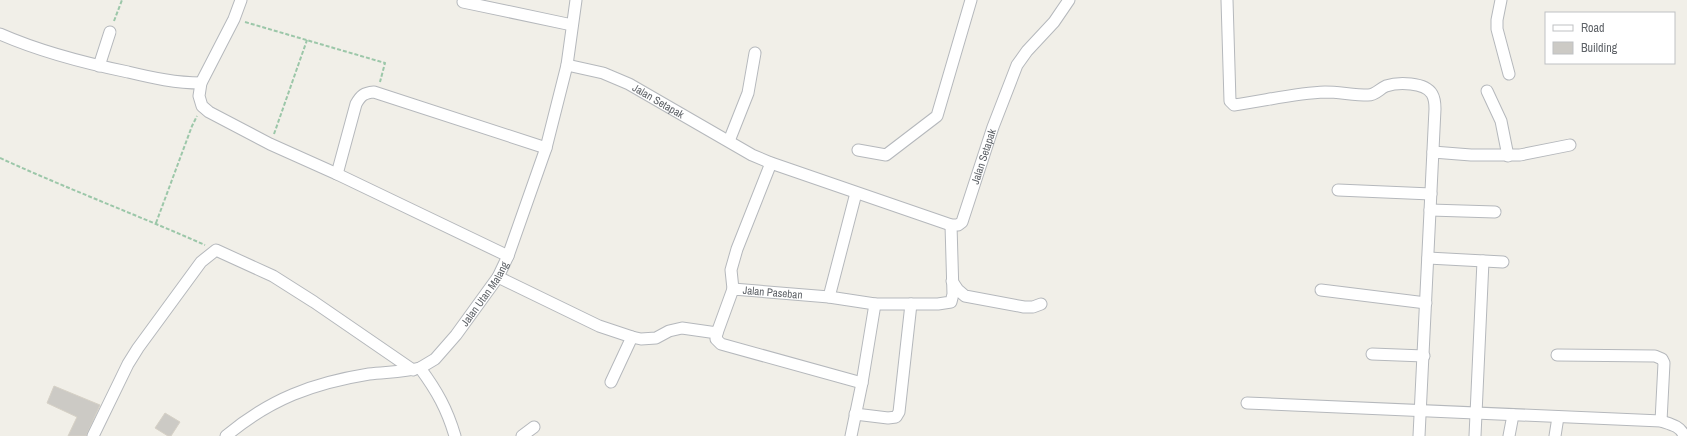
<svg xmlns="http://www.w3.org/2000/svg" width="1687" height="436" font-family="'Archivo Narrow',sans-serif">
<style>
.building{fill:#cccac5;stroke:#d6d1c6}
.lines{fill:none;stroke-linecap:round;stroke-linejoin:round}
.minor-casing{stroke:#b5b8bc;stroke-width:13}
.path{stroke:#9cc7a9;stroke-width:2;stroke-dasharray:4 2;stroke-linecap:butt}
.minor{stroke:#fff;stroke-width:11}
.labels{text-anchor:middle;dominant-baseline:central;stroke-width:3;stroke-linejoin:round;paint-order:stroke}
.street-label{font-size:11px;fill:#5f6368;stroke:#fff}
</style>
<rect width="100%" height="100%" fill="#f1efe8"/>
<path class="building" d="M54,386L100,405L86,436H68L77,417L47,403Z
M165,413L180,422L171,436H168L155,428Z"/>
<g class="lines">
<defs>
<g id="minor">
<path d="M241,0L234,19L201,83L199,96L202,106L209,112L270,144L337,174L508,256"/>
<path d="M1227,0L1230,101L1234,105C1264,101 1295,93 1325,92C1339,92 1353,95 1368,95C1376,95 1379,89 1386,86C1398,82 1425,82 1432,94C1435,99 1435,104 1435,109L1419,436"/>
<path d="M1501,0L1497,20V29L1509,74"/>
<path d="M463,2L572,25"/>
<path d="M0,34C41,52 84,63 128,72C153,78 176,83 201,83"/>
<path id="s1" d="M567,65L603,73L629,84L752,155L771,163L951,225H958L962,222L993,127L1017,65L1027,51L1054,22L1069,0"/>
<path d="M99,66L110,32"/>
<path d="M1487,91L1501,121L1508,156"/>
<path d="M729,141L748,93L755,53"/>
<path d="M858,150L886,155L937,116L971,0"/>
<path d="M1433,152L1471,155H1520L1570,145"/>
<path d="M337,174L356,104C361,95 364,93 374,92L546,148"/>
<path d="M1338,190L1431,194"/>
<path d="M1430,210L1495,212"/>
<path d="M1428,258L1503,262"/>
<path d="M498,277L599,326L632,337"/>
<path d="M952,281L958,290L965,296L1024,307H1033L1041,304"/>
<path d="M733,289L731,270L737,249L771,163"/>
<path d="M1321,290L1426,303"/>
<path d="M829,297L856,193"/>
<path d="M717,333L716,339L721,344L862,383"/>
<path d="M1372,354L1424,356"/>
<path d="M1557,355L1655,356L1662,359L1664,363L1661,421"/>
<path d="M420,368C437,391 447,409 455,436"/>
<path id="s2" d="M611,382L632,337L641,339L656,338L669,331L682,328L717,333L733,289L829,297L875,304H938L951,302L953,294L951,225"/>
<path d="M1247,403L1661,421C1670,424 1681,426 1684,436"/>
<path d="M855,414L888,418L896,417L899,412L911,304"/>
<path d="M93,436L128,364L138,348L201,262L216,250L273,276L314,302L413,370"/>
<path id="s3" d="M226,436C270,399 313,383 369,374C386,372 404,372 420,368L435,359L456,335L498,277L508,256L546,148L567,65L576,0"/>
<path d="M522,436L534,427"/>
<path d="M851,436L862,383L875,304"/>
<path d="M1475,436L1483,261"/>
<path d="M1509,436L1513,415"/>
<path d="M1555,436L1558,417"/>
</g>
</defs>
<use href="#minor" class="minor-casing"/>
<path class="path" d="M114,21L122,0
M245,22L385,63L380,82
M274,134L307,40
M0,158C68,189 137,215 205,245
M156,223L192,126L197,116"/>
<use href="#minor" class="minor"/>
</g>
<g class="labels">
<g class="street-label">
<text stroke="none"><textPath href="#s1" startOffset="99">Jalan Setapak</textPath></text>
<text stroke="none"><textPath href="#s1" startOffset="499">Jalan Setapak</textPath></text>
<text stroke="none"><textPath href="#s2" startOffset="224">Jalan Paseban</textPath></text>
<text stroke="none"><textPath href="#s3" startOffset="309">Jalan Utan Malang</textPath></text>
</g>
</g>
<rect x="1545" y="12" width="130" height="52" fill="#ffffff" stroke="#bfc1c3"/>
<rect x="1553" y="25" width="20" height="6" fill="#ffffff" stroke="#bfc1c3"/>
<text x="1581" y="32" font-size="12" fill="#5f6368">Road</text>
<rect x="1553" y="42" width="20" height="12" fill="#cccac5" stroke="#bfc1c3"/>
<text x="1581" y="52" font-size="12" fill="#5f6368">Building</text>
</svg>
